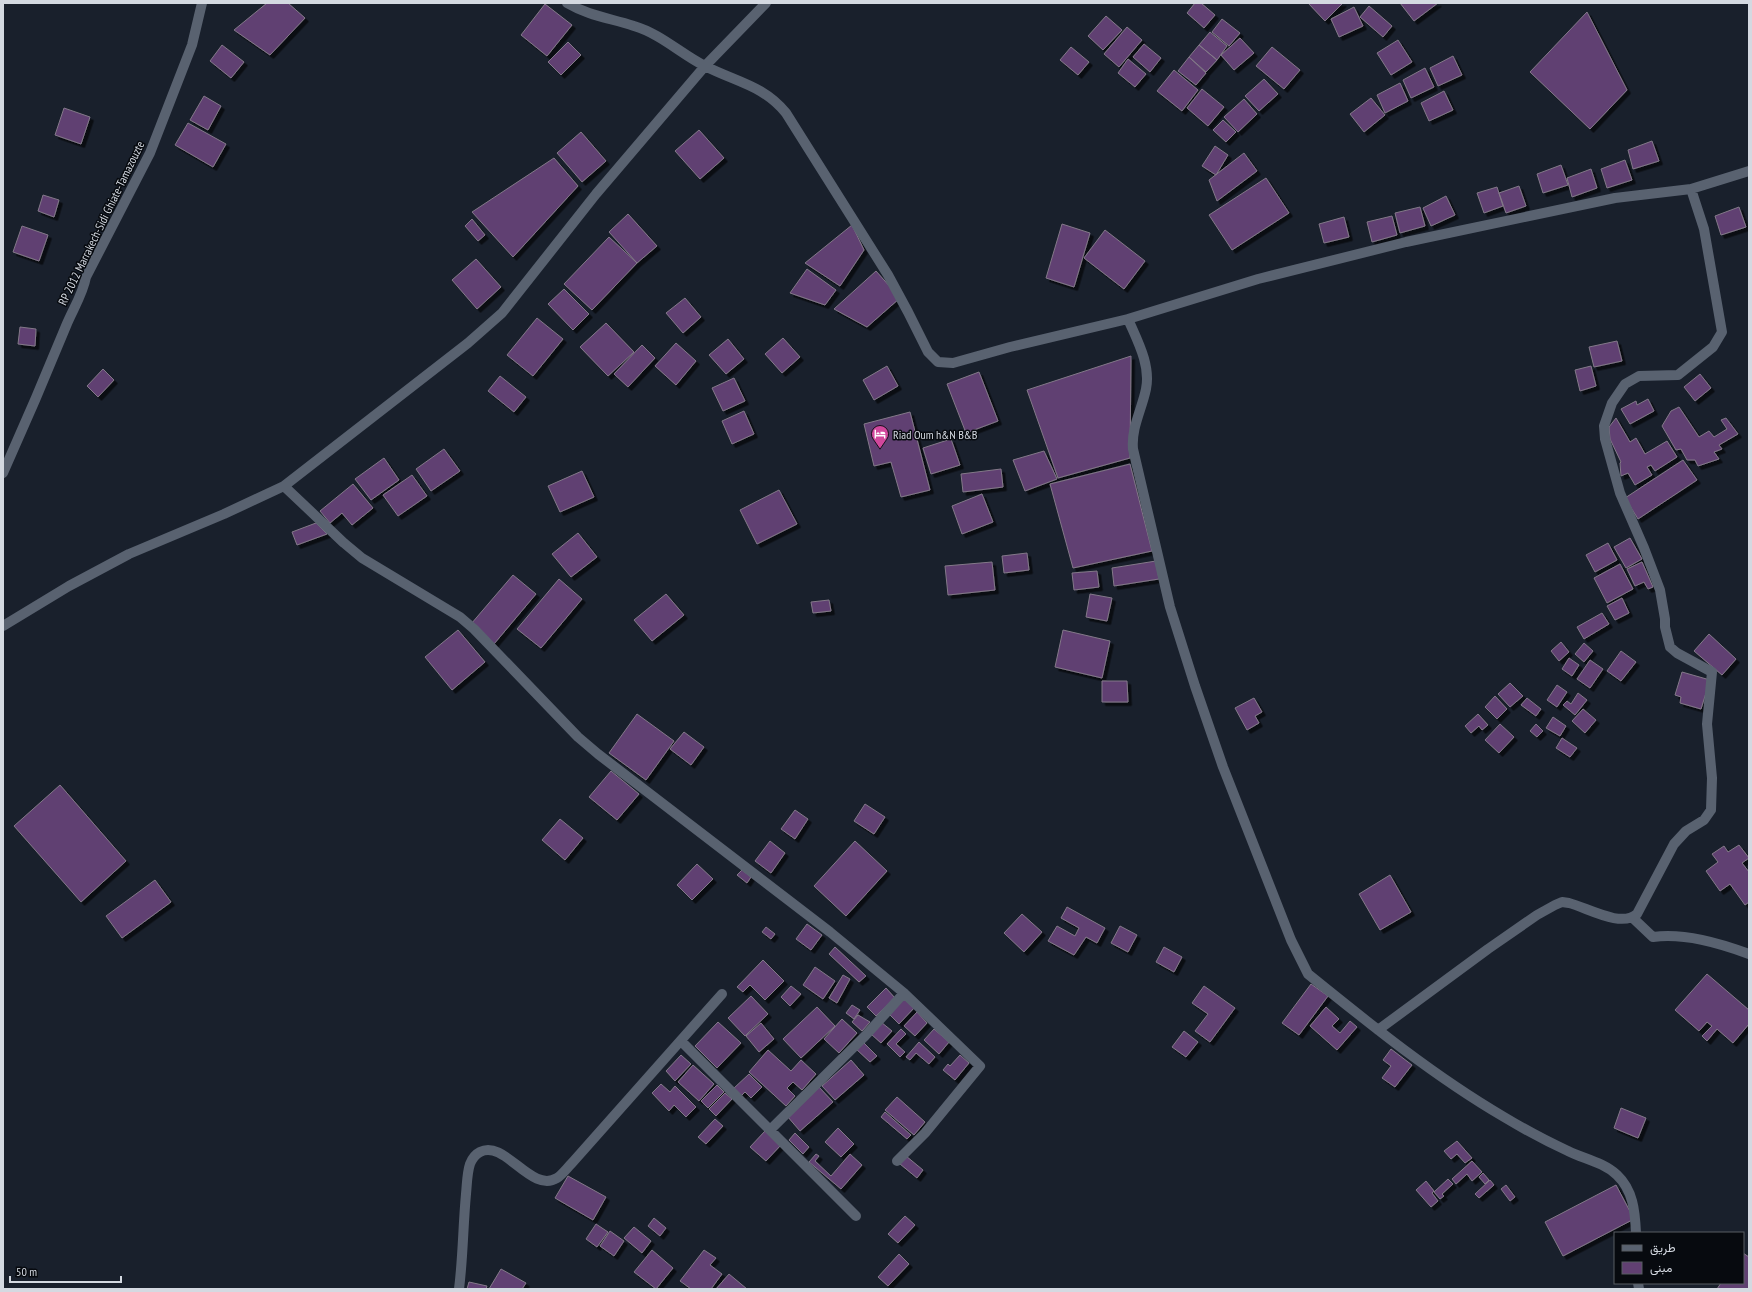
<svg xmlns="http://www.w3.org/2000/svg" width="1752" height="1292" font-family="'PT Sans Narrow',Vazirmatn,sans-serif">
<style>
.building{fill:#614072;stroke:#837989;filter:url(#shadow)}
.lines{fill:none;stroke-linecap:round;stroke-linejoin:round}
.minor{stroke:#596270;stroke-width:10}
.labels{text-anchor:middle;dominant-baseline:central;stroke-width:3;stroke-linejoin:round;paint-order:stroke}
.street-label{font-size:12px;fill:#d4d9e1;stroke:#070a0f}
.poi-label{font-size:12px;fill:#d4d9e1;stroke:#070a0f;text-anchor:start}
</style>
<defs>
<filter id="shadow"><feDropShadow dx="3.5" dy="3.5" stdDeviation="0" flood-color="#0009"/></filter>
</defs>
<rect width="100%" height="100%" fill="#19202c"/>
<path class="building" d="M267,3H288L305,18L270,55L234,30Z
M1195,3H1201L1215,15L1204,28L1187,13Z
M1308,3H1343L1325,21Z
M1400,3H1438L1414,21Z
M545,4L572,25L547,56L521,35Z
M1369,6L1392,26L1383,37L1360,17Z
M1354,7L1363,26L1339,37L1331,19Z
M1587,12L1627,90L1590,129L1530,72Z
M1106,16L1122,30L1103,50L1088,36Z
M1222,19L1240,33L1229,46L1212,32Z
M1127,27L1142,40L1119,67L1104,54Z
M1210,32L1227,46L1217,60L1199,45Z
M1240,38L1254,53L1234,70L1221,55Z
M1398,40L1412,62L1391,75L1377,53Z
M568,42L581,55L561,75L548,62Z
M1144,44L1161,58L1150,72L1133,57Z
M222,45L244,62L231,78L210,61Z
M1199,45L1217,60L1206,72L1189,57Z
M1071,47L1089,62L1078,75L1060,60Z
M1272,47L1300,70L1284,89L1256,66Z
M1453,56L1462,75L1438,86L1430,68Z
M1189,57L1206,73L1196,85L1178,71Z
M1128,59L1146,74L1135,87L1118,73Z
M1425,68L1434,87L1411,98L1403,80Z
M1174,70L1198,90L1182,111L1157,91Z
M1264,79L1278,94L1259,111L1245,96Z
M1400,83L1408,101L1385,113L1377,95Z
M1202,89L1224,107L1208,126L1187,108Z
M1444,91L1453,110L1429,121L1421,103Z
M204,96L221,106L208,130L190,120Z
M1371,98L1385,115L1364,132L1350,114Z
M1244,99L1257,114L1238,132L1224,117Z
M64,108L90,117L81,144L55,135Z
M1223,120L1236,132L1226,142L1213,130Z
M188,123L226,144L213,167L175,145Z
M699,130L724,158L700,179L675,151Z
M581,132L606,161L582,182L557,153Z
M1652,141L1659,161L1633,169L1628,150Z
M1215,146L1228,155L1216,175L1202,166Z
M1244,153L1257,171L1217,201L1209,180Z
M554,158L578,186L513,257L472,212Z
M1625,160L1632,180L1607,188L1601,169Z
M1561,165L1568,185L1543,193L1537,174Z
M1591,169L1597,188L1572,197L1567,178Z
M1266,178L1289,213L1232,250L1209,215Z
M1519,186L1526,206L1506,213L1499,193Z
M1497,187L1503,206L1484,213L1477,193Z
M43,195L59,200L54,217L38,211Z
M1446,196L1455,215L1431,226L1423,208Z
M1420,207L1425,226L1400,233L1395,213Z
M1739,207L1746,227L1721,235L1715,216Z
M628,214L657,246L637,263L609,232Z
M1392,216L1397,235L1372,242L1367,222Z
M1344,217L1349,237L1324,243L1319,224Z
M472,219L485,235L478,241L465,226Z
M1062,224L1090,233L1074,287L1046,278Z
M852,225L864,250L840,286L805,263Z
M22,226L48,235L39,261L13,252Z
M1105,230L1145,261L1124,289L1084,258Z
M609,237L637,263L592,310L564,284Z
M476,259L501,287L477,309L452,280Z
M807,269L836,290L825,305L790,293Z
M876,271L900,298L867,327L834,309Z
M564,289L589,314L573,330L548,304Z
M685,298L701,317L683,333L666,313Z
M537,318L563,339L533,376L507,355Z
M606,323L634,352L608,376L580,347Z
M20,327L36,329L35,346L18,344Z
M783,338L800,357L782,373L765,354Z
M728,339L744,359L726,374L709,355Z
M1617,341L1622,361L1594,367L1589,347Z
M676,343L696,361L676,385L655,366Z
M642,345L655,358L628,387L614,374Z
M1131,356L1130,458L1058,478L1027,390Z
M887,366L898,386L874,400L863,380Z
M1591,366L1596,386L1580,391L1575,370Z
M103,369L114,380L98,397L87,386Z
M979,372L998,421L966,433L947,384Z
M1700,374L1711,388L1695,401L1684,387Z
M500,376L526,397L514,412L488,391Z
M734,378L745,401L723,411L712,388Z
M1648,399L1654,411L1630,424L1621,409L1636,401L1637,405Z
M1679,407L1699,437L1709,431L1714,437L1727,429L1721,420L1726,418L1738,434L1719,445L1722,449L1714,452L1719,459L1698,466L1695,460H1687L1681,449L1676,450L1662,426L1671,411Z
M744,411L754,434L732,444L722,421Z
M910,412L930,490L901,497L891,462L874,466L864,424Z
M1616,418L1630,442L1636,438L1645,454L1667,441L1677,457L1655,471L1651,465L1647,467L1652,475L1635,485L1628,473L1621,476L1620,463L1621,462L1610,439L1609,427Z
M951,439L960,465L931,474L923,448Z
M444,449L460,471L431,491L416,469Z
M1044,451L1057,479L1025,491L1013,460Z
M384,458L399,480L371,500L355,479Z
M1683,460L1697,480L1638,519L1625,498Z
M1130,464L1152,551L1073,568L1050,484Z
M1001,469L1003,487L963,492L961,474Z
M582,471L594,497L560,512L548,486Z
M412,475L427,496L398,516L383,495Z
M353,484L373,508L352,525L342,513L330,523L320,511Z
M779,490L797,524L757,544L740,510Z
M982,494L993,522L962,534L952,506Z
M316,523L327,534L297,545L292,532Z
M578,533L597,557L571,577L552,554Z
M1630,538L1642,559L1626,568L1614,547Z
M1608,543L1617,560L1595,572L1586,555Z
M1027,553L1029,570L1004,573L1002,556Z
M1156,561L1159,579L1114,586L1112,568Z
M992,562L995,590L948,595L945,566Z
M1642,562L1653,587L1648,589L1644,582L1635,586L1627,569Z
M1620,564L1633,589L1607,603L1594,578Z
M1097,571L1099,587L1074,590L1072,573Z
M513,575L536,594L494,644L471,624Z
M559,579L582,599L541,648L517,629Z
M666,594L684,615L652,641L634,620Z
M1090,594L1112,598L1107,621L1086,617Z
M1622,598L1629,613L1615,620L1607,606Z
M829,600L831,611L813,613L811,602Z
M1602,613L1609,624L1584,639L1577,627Z
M458,630L485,662L452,690L425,657Z
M1063,630L1110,641L1102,678L1055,667Z
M1709,634L1736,659L1722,675L1694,651Z
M1561,642L1569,652L1559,661L1551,651Z
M1584,643L1593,651L1584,662L1575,654Z
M1621,651L1636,662L1621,681L1607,671Z
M1569,658L1579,665L1572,676L1562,669Z
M1590,660L1603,669L1590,688L1577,679Z
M1682,672L1710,680L1701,709L1680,703L1681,697L1675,695Z
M1102,681H1127L1128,702H1102Z
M1510,683L1523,696L1510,707L1498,694Z
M1557,685L1567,692L1557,707L1547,700Z
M1578,693L1587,700L1575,715L1563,705L1567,701L1571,704Z
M1495,696L1507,709L1497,719L1485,707Z
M1254,698L1262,712L1255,716L1259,723L1247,730L1235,708Z
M1527,698L1541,709L1536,716L1521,705Z
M1583,709L1596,720L1585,733L1572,721Z
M637,714L674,741L646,780L609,753Z
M1478,714L1488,725L1482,730L1479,726L1471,733L1465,726Z
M1553,717L1566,726L1560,736L1546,728Z
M1500,724L1514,737L1499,753L1485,740Z
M1536,724L1543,731L1537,737L1530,731Z
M684,732L704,747L691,765L670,749Z
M1562,738L1577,748L1570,757L1556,748Z
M611,771L639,794L617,820L589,797Z
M60,785L126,861L81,902L14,826Z
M865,804L885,817L874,834L854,821Z
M795,810L808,819L795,839L781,829Z
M560,819L583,838L565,860L542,840Z
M770,841L785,853L771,873L755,861Z
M855,841L887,871L846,916L814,886Z
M1739,845L1749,858L1742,863L1749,872V902L1745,905L1730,884L1720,891L1706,871L1718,862L1712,854L1724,846L1728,852Z
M697,864L713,879L692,900L677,885Z
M742,870L751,877L747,883L737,875Z
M1390,875L1411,912L1380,930L1359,894Z
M155,880L171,902L122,938L106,916Z
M1067,907L1105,928L1097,943L1086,937L1074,955L1048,941L1057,926L1075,936L1079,928L1061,918Z
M1022,914L1042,932L1024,952L1004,933Z
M807,924L822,935L811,950L796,939Z
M1120,926L1137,935L1128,952L1111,943Z
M766,927L775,934L771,939L762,932Z
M835,947L866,976L859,982L829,954Z
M1164,947L1182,957L1174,972L1156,962Z
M763,960L784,981L765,1000L750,985L743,992L737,987Z
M815,967L835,981L823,999L803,985Z
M1707,974L1749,1010V1024L1733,1043L1717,1029L1707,1041L1702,1036L1712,1026L1707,1022L1699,1031L1675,1010Z
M843,975L850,979L837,1003L829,998Z
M1311,984L1328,996L1299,1035L1282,1023Z
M791,986L801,994L790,1006L781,997Z
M1204,986L1235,1008L1210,1042L1195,1031L1208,1014L1192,1003Z
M886,988L895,998L876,1016L867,1007Z
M751,996L768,1014L745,1036L728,1018Z
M904,999L914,1008L899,1024L889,1014Z
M852,1005L860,1010L854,1019L846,1013Z
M817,1007L835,1026L801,1058L783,1039Z
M1326,1007L1339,1019L1332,1026L1340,1033L1350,1021L1357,1027L1337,1050L1310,1026Z
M917,1012L927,1023L915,1036L904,1026Z
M858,1015L870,1022L862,1031L852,1022Z
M842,1019L857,1033L839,1053L824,1039Z
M718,1022L741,1043L717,1068L695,1046Z
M881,1022L892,1031L881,1043L871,1034Z
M761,1023L774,1039L759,1052L746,1036Z
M901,1029L906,1034L896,1044L905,1052L900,1057L887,1044Z
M934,1029L949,1042L939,1054L924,1040Z
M1184,1031L1198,1042L1186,1057L1172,1047Z
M862,1041L877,1056L870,1062L855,1048Z
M919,1042L935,1057L929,1064L916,1053L910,1060L906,1057Z
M1391,1049L1412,1065L1395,1087L1382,1078L1391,1066L1383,1060Z
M768,1050L791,1071L801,1060L816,1074L802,1090L793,1082L787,1088L795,1096L786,1106L749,1072Z
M681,1055L691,1064L675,1081L666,1071Z
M960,1055L969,1063L955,1080L943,1070L948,1064L950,1066Z
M851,1060L864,1075L835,1100L822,1086Z
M693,1065L714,1084L699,1101L678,1082Z
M749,1074L762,1087L751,1098L745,1092L741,1096L733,1089Z
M661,1084L670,1092L675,1086L696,1107L686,1117L674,1105L669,1111L652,1093Z
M717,1085L724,1092L708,1108L701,1101Z
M819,1087L833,1102L800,1131L787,1116Z
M725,1093L732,1099L716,1116L709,1109Z
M897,1097L925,1122L914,1135L885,1110Z
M1621,1108L1646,1118L1638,1138L1614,1128Z
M885,1112L911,1135L907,1139L881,1117Z
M715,1119L723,1126L706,1144L698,1137Z
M838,1128L854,1144L841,1157L825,1142Z
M765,1131L780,1146L766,1161L750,1147Z
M795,1133L809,1147L803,1154L789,1140Z
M1457,1141L1472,1158L1465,1163L1457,1154L1451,1159L1444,1151Z
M816,1154L819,1156L815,1161L831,1176L850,1154L862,1165L841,1189L809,1162Z
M906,1156L923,1170L917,1178L900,1164Z
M1472,1161L1482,1172L1472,1181L1467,1174L1456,1184L1452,1179Z
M1483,1173L1489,1180L1485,1184L1479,1177Z
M568,1176L606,1197L593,1220L555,1198Z
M1448,1179L1453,1184L1442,1194L1444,1196L1440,1199L1434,1192Z
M1490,1180L1494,1185L1479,1198L1475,1194Z
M1426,1181L1434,1191L1432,1193L1438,1201L1431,1207L1416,1190Z
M1506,1185L1515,1197L1510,1201L1501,1189Z
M1616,1185L1634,1219L1563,1256L1545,1222Z
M905,1216L915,1225L898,1243L888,1234Z
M654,1218L666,1228L660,1236L648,1226Z
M596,1224L608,1232L597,1247L586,1239Z
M634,1227L651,1241L642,1253L624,1238Z
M610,1231L624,1241L614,1256L600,1246Z
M652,1250L673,1268L656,1289L634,1272Z
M704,1250L716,1258L710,1265L722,1274L711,1289H691L680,1281Z
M1743,1253L1749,1257V1289H1717L1721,1283H1743Z
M899,1254L909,1264L888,1286L878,1277Z
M501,1269L526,1283L522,1289H489Z
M729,1274L747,1289H716Z
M469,1282L487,1286L486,1289H467Z"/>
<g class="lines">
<path class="minor" d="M567,3C589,16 610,18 634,26C661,34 681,54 705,66C736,82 763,85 786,113L888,275L908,312L928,352L938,362L953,363L1010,347L1128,319C1137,340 1151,365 1146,389C1142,409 1131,428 1133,449L1170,607L1195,686L1223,767L1291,940L1308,974C1371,1025 1434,1076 1504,1117C1524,1129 1546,1141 1568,1151C1584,1159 1603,1162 1617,1175C1633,1190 1635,1211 1636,1233
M1128,319L1258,279L1406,242L1615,198L1691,189L1749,171
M3,473C25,424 46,375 66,326C73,309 83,294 86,277L150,153L192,45L202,3
M284,486L344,543L362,558L460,617L474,629L578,737L598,754L830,932L904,993L980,1066L925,1133L897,1161
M3,626L69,586L129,554L224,514L284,486L468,343L502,313L596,194L705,66L766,3
M1633,918L1653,937C1685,933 1719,943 1749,954
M1378,1030L1488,949L1537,915L1555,905L1562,902L1569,903C1588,908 1621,928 1637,914L1674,844L1686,831L1704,820L1711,810L1712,778L1707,724L1712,672L1677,653L1670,647L1665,627V619L1660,590L1644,548L1620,493L1605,439L1604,426L1612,403L1625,384L1639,376L1678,375L1713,347L1722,332L1704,229L1691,189
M681,1041L856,1216
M770,1130L865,1036L904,993
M1638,1283L1639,1289
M459,1289C463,1258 463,1226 466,1194C467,1184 467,1173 470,1164C472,1159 476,1154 480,1152C505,1139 531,1194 557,1178C562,1175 567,1168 572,1163L722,994"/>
</g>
<defs>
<symbol id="hotel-pin" viewBox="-11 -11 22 30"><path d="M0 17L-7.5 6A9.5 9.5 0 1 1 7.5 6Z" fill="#d1479c" stroke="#070a0f"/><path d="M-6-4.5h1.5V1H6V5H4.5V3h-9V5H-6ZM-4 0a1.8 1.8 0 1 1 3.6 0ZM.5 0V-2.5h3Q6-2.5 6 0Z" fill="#fff"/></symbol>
</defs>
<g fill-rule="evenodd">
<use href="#hotel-pin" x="870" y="424" width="20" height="27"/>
</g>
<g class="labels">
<g class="street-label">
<text transform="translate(101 223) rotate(-64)">RP 2012 Marrakech-Sidi Ghiate-Tamazouzte</text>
</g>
<g class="poi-label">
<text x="893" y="434">Riad Oum h&amp;N B&amp;B</text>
</g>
</g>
<rect width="1752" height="1292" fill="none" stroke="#d4d9e1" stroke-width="8"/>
<rect x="1614" y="1232" width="130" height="52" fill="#070a0f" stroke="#595d63"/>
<rect x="1622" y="1245" width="20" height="6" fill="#596270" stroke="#595d63"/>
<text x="1650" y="1252" font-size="12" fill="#d4d9e1">طريق</text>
<rect x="1622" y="1262" width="20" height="12" fill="#614072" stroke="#595d63"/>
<text x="1650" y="1272" font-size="12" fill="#d4d9e1">مبنى</text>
<path d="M10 1276v6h111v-6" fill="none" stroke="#d4d9e1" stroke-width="2"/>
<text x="16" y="1276" font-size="12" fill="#d4d9e1" stroke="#070a0f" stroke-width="3" paint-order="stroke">50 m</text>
</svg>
